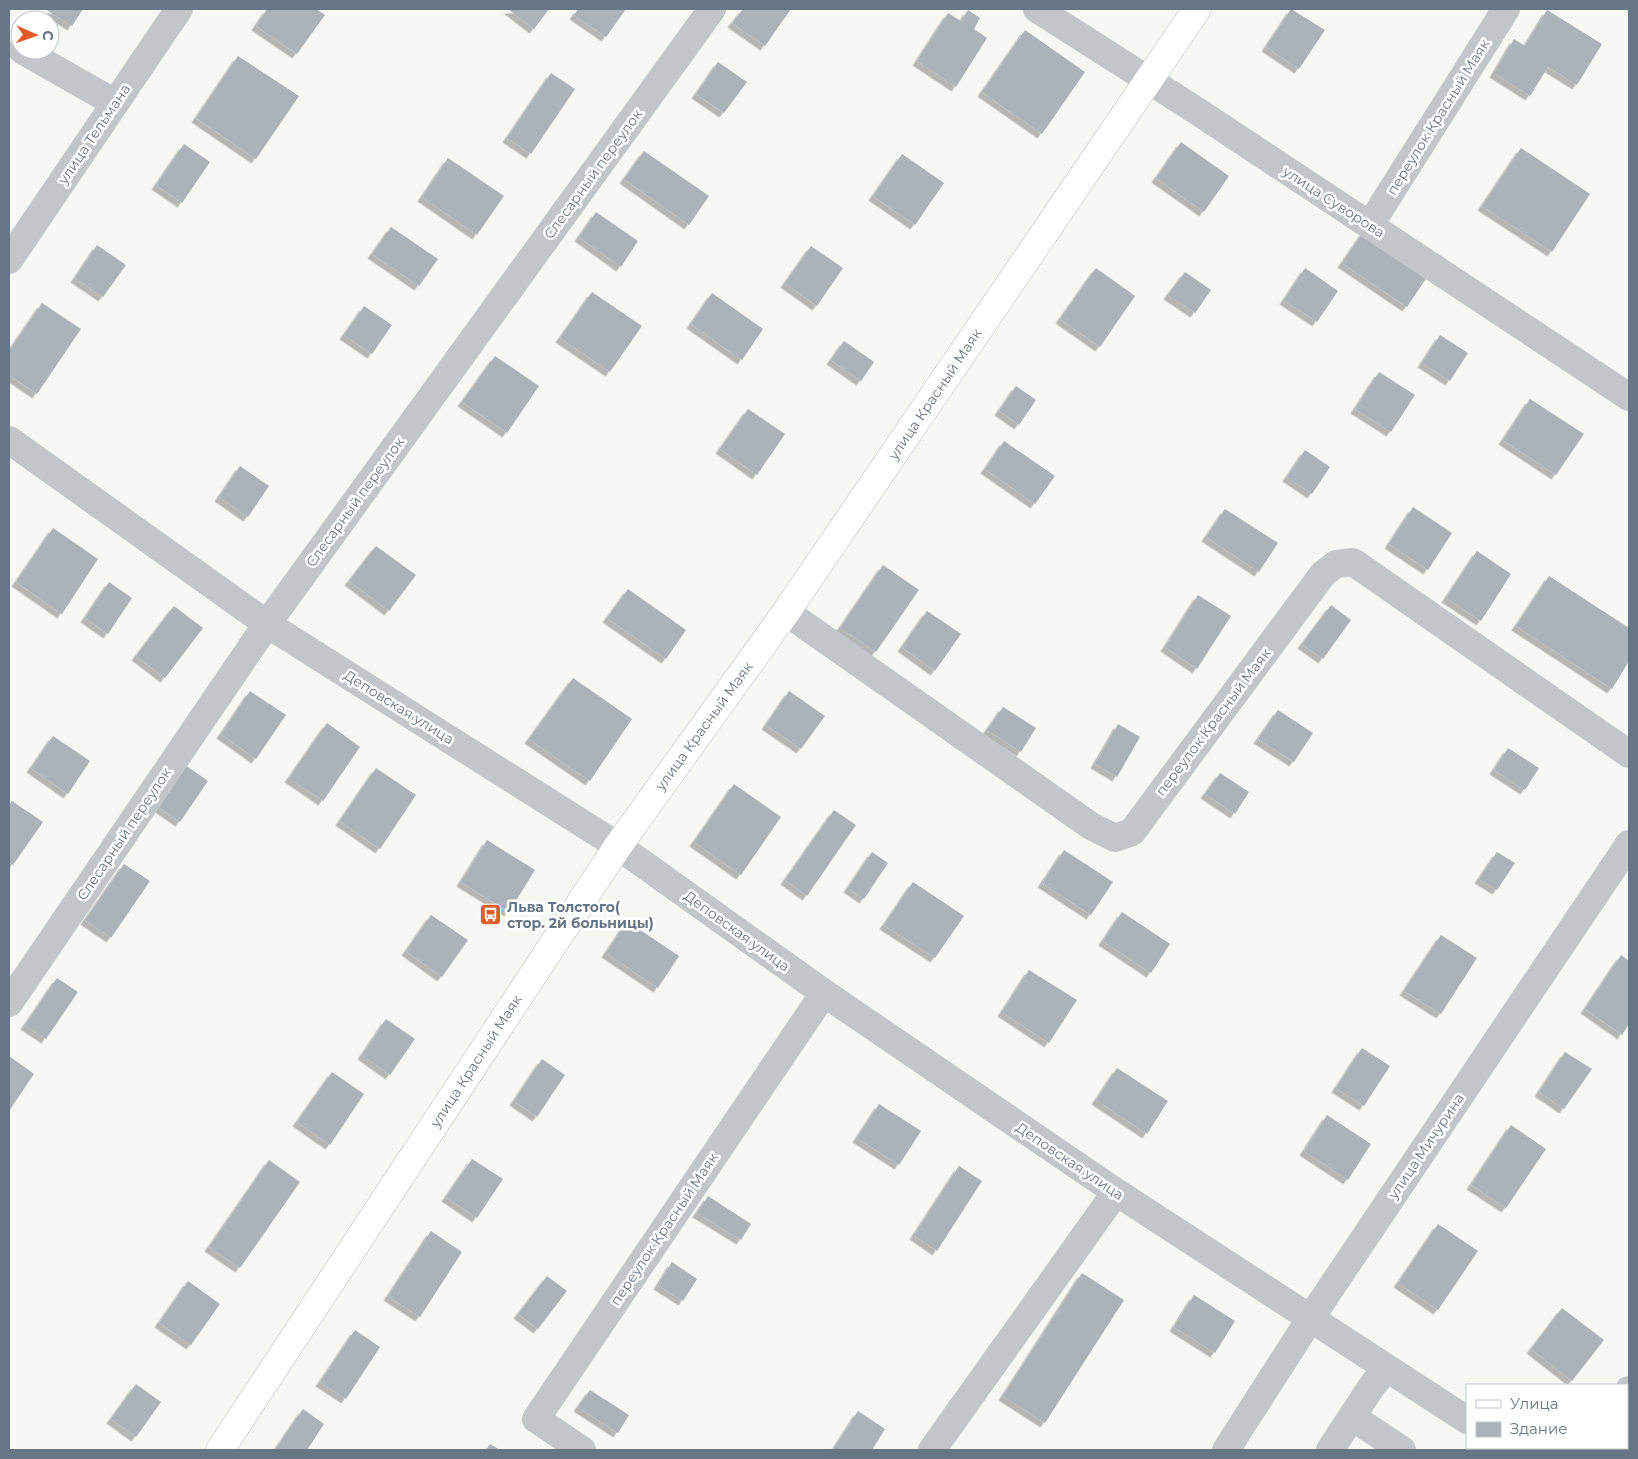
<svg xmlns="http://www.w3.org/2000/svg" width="1638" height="1459" font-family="Montserrat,sans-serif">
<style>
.building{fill:#abb3b9;filter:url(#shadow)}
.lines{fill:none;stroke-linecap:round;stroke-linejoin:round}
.major-casing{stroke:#b5b9bd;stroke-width:29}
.minor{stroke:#c2c6c9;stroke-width:28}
.major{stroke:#fff;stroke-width:28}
.labels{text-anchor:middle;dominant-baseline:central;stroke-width:5;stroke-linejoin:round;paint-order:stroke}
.street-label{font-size:14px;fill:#667685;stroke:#fff}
.poi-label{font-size:14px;font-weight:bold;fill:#667685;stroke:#fff;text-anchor:start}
</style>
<defs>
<filter id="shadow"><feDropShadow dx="-4.5" dy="4.5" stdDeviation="0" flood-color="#0004"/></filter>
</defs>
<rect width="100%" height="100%" fill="#f7f7f4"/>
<path class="building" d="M45,9H83L72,26Z
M267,9H316L325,15L297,54L256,26Z
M508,9H549L534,29Z
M578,9H626L606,37L574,15Z
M743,9H791L765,46L732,23Z
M1291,9L1325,30L1299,69L1266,47Z
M968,10L980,18L974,29L987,38L956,87L917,61L948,13L961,21Z
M1547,10L1602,44L1577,85L1548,67L1530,96L1494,73L1514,39L1525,46Z
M1025,30L1085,72L1042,134L982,92Z
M238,56L299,96L256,159L196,118Z
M718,62L747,82L724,113L696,94Z
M551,73L575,89L531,154L507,138Z
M1181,142L1229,176L1204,212L1156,178Z
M184,144L210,162L182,203L156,185Z
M1521,148L1590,194L1552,252L1482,206Z
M644,151L709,196L689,225L624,179Z
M902,154L944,183L915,225L873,196Z
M448,158L504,196L477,235L422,197Z
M596,212L638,241L621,267L579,237Z
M391,227L438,259L419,286L372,254Z
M1364,231L1429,274L1407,307L1342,263Z
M97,245L126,265L103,297L75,278Z
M811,246L843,268L817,306L785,283Z
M1096,268L1135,296L1100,347L1060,319Z
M1305,268L1338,291L1317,322L1284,300Z
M1185,272L1211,290L1195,313L1168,295Z
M592,292L642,326L610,372L560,338Z
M712,293L763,329L742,360L691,324Z
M42,303L81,329L37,394L9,375V351Z
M364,306L392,325L372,354L344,335Z
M1440,335L1468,353L1450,381L1422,363Z
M844,341L874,362L861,381L831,360Z
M495,356L539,386L507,433L462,402Z
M1379,372L1415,395L1391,432L1355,409Z
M1016,386L1036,400L1019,425L999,411Z
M1530,399L1584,434L1556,475L1503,440Z
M748,409L785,434L757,475L720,449Z
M1004,441L1055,476L1035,504L985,469Z
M1305,450L1330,467L1312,494L1287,477Z
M240,466L269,486L248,517L219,497Z
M1413,507L1452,533L1428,570L1389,544Z
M1225,509L1278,543L1259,572L1206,537Z
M53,528L98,559L62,614L16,582Z
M376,546L416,575L389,611L349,581Z
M1477,551L1511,574L1481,621L1446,598Z
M883,565L919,590L876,652L840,628Z
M1549,576L1629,628V661L1612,689L1516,626Z
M109,582L132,598L108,634L85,618Z
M628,589L686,630L666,659L607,618Z
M1198,595L1231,616L1197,669L1165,647Z
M1331,605L1351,620L1323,659L1302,644Z
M174,606L203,628L165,678L136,656Z
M927,611L961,634L935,671L902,647Z
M573,678L632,719L590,781L529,739Z
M250,691L286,715L256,759L221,734Z
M789,691L825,716L801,749L766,725Z
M1003,707L1036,728L1021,752L987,730Z
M1278,710L1313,733L1294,762L1258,739Z
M327,723L360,747L323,801L289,778Z
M1118,724L1140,737L1117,777L1095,764Z
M53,736L90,761L68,794L31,768Z
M1508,748L1539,768L1525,790L1494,770Z
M185,765L208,781L180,822L157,806Z
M376,768L416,795L380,849L340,821Z
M1220,773L1249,792L1235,814L1205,794Z
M734,784L781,817L741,875L694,842Z
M12,801L43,822L13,865L9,862V806Z
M834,810L856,825L807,896L785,880Z
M487,840L535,870L509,912L461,882Z
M1064,850L1113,882L1091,915L1042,883Z
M872,852L888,863L864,899L848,888Z
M1497,852L1515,863L1497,890L1479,879Z
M124,864L150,881L111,938L85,920Z
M913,882L964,916L935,958L884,925Z
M1122,912L1170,944L1151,973L1103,941Z
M431,915L468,940L442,977L406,951Z
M627,921L679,956L658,988L606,953Z
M1441,935L1477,958L1441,1014L1404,991Z
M1621,955L1629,961V1024L1622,1035L1585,1009Z
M1029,970L1077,1000L1049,1043L1002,1012Z
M57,978L78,992L46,1039L25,1025Z
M386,1019L415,1039L390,1075L362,1055Z
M1362,1048L1390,1066L1364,1106L1336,1088Z
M1565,1052L1592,1069L1564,1109L1539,1092Z
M9,1056L34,1074L9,1111Z
M542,1059L565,1075L537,1117L514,1101Z
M1117,1068L1168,1101L1147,1134L1096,1100Z
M332,1072L364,1094L330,1145L297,1122Z
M879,1104L921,1131L899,1165L857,1138Z
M1327,1115L1371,1144L1348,1180L1304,1151Z
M1511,1125L1546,1149L1506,1208L1471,1185Z
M472,1159L503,1179L477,1218L446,1197Z
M269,1160L300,1182L240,1268L209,1247Z
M959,1166L982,1181L937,1251L914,1235Z
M708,1196L751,1224L741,1240L697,1213Z
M1438,1224L1478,1251L1438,1310L1398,1283Z
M431,1231L462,1252L420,1317L388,1296Z
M672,1262L697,1279L683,1301L658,1285Z
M1082,1273L1124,1300L1045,1423L1003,1396Z
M547,1276L567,1291L538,1329L518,1314Z
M188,1281L220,1304L191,1345L159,1323Z
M1194,1295L1235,1321L1215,1353L1174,1327Z
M1562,1308L1604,1340L1572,1381L1531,1349Z
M355,1330L380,1347L346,1399L320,1382Z
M136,1384L161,1402L136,1437L111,1419Z
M590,1390L629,1415L618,1433L578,1407Z
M303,1409L324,1424L307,1450H275Z
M858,1411L885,1429L872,1450H833Z
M1629,1436V1450H1622L1619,1448H1627V1439Z
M490,1444L500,1450H486Z"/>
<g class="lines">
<defs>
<path id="major" d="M220,1450L618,846L786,612L1197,9"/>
</defs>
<use href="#major" class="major-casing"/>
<path class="minor" d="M1037,9L1197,111L1629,397
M22,50L115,103
M1370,225L1506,9
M9,260L179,9
M9,440L267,624L618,846L824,993L1116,1192L1467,1420
M786,612L1091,826L1115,838L1132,832L1323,574L1336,564L1353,562L1629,754
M9,1003L267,624L712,9
M1627,1393L1629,1390
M1352,1417L1402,1450
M1509,1448L1513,1450
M582,1450L536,1419L824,993
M932,1450L1116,1192
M1226,1450L1310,1319L1629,844
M1330,1450L1372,1386L1387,1368
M1577,1450L1579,1448"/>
<use href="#major" class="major"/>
</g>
<defs>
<symbol id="bus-square" viewBox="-11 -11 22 22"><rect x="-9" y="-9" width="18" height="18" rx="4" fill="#e25c29" stroke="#fff"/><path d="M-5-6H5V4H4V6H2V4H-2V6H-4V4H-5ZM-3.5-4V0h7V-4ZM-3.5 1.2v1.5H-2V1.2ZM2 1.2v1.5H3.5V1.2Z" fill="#fff"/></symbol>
</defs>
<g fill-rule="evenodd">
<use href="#bus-square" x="478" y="902" width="25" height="25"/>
</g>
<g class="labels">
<g class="street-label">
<text transform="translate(1438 117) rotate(-58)">переулок Красный Маяк</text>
<text transform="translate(94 134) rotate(-56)">улица Тельмана</text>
<text transform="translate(593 174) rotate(-54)">Слесарный переулок</text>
<text transform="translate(1334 202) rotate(33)">улица Суворова</text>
<text transform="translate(935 394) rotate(-56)">улица Красный Маяк</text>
<text transform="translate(355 502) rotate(-54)">Слесарный переулок</text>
<text transform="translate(399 707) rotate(32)">Деповская улица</text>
<text transform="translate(1213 722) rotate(-53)">переулок Красный Маяк</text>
<text transform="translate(704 726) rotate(-54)">улица Красный Маяк</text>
<text transform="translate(124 834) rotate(-56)">Слесарный переулок</text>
<text transform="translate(737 931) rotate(36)">Деповская улица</text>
<text transform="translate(476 1061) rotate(-57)">улица Красный Маяк</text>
<text transform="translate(1426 1146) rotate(-56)">улица Мичурина</text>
<text transform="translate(1070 1161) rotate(34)">Деповская улица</text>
<text transform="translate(664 1229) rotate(-56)">переулок Красный Маяк</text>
</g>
<g class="poi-label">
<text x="507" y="907">Льва Толстого(<tspan x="507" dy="16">стор. 2й больницы)</tspan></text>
</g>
</g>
<rect width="1638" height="1459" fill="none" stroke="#667685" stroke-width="20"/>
<rect x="1466" y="1384" width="162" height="65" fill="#ffffff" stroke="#c2c8ce"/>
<rect x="1476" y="1400" width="25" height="8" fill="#ffffff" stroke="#c2c8ce"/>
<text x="1510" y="1409" font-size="15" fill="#667685">Улица</text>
<rect x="1476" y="1422" width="25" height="15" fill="#abb3b9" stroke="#c2c8ce"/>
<text x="1510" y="1434" font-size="15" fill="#667685">Здание</text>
<g transform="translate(35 35) rotate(92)"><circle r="24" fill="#ffffff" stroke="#c2c8ce"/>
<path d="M0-4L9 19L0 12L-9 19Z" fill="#e25c29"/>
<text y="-8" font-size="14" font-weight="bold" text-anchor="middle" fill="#667685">С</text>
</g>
</svg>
